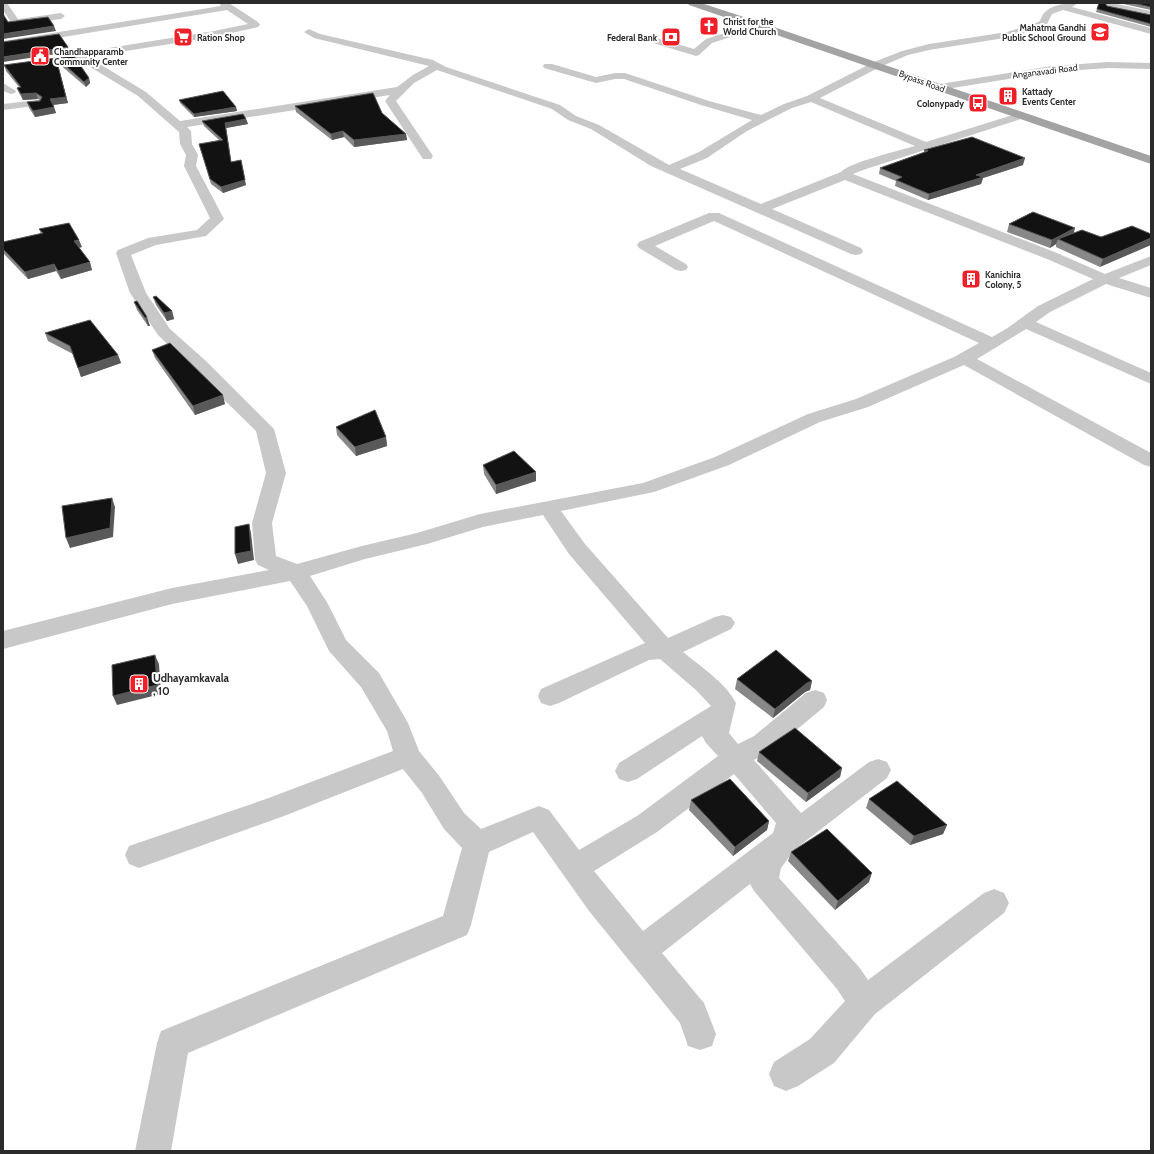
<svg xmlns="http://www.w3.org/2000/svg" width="1154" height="1154" font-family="Cabin,sans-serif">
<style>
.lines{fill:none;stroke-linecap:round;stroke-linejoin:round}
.minor{fill:#c8c8c8;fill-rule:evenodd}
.major{fill:#a3a3a3;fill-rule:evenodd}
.wall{fill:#888}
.shaded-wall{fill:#595959}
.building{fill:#121212;stroke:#595959}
.labels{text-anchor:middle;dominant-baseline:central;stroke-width:4;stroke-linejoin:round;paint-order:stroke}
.far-poi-label{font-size:9px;font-weight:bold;fill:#2b2b2b;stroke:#fff;text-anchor:start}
.far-street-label{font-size:9px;fill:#2b2b2b;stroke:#fff}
.poi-label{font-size:11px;font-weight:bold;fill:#2b2b2b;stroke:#fff;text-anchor:start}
</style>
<rect width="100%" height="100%" fill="#fff"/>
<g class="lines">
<path class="minor" d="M3,3H7L18,19L61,13L65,16L61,19L15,25L12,24L3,10Z
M219,3H229L258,22L260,25L258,27L214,37L88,57L146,92L180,121L397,87L413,75L429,66L314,38L304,32L309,29L320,34L433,60L446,67L560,105L576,116L599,125L669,165L699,152L752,120L701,105L624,79H615L596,83L544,68L543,66L544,64H552L596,77L615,73H625L709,101L761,115L784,104L807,96L874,62L902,51L929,44L1007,32L1036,23L1040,21C1044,5 1064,3 1078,3L1072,7L1151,28V34L1063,10L1052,14L1047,24L1042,27L1011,37L929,50L908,55L882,66L820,98L926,142L1016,114H1024L1026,116L1024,118L863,170L853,174L1057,253L1105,274L1151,256V265L1119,278L1151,288V298L1106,284L1050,312L1036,322L1151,373V384L1026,329L977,359L1151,453V467L1144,465L964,365L868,407L820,422L729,465L654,492L561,511L585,544L668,638L715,617L723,615L731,617L735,623L731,629L683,652C701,667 725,682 736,703L729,733L738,744L754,736L806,693L815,690L824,693L827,700L824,707L772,750L754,760L801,813L869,762L878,759L887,762L891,770L887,778L794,850L781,868L779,878L859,967L868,980L984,893L994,889L1004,893L1009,903L1004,913L875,1014L834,1063L798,1086L786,1091L774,1086L769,1074L774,1062L810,1039L845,1001L837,989L754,891L750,884L662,953L704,1003L716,1034L712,1046L700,1050L688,1046L680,1023L589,911L533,832L489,852L471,925L467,935L188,1053L171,1151H135L157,1043L161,1031L443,916L462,848L444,829L422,793L403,769L284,816L139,868L129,864L125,855L129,846L266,799L393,751L387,731L361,687L329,651L307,606L290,581L172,604L3,649V631L172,588L269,570L258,565L255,560L252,523L266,473L256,431L158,335L130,293L116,253L118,250L148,238L197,230L210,218L184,166L186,155L180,144L179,132L138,96L77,59L72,60L67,57L72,54L214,31L248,24L227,10L3,47V41L221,6ZM437,70L552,109L568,120L591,129L651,166L851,254L856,255L861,254L863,251L861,248L772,209L845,180L1047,259L1093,279L1038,306L1006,329L992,337L719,213H709L639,242L637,245L639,248L676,270L681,271L686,270L688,267L686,264L655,246L714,221L979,343L954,357L856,399L808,414L715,457L643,483L480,514L417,533L362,546L297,564L276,556L272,523L286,473L274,429L206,361L170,329L146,293L131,255L156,245L206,236L224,219L196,166L198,155L192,144L191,131L187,127L390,95L385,101L423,159H431L433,156L396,101L414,83ZM811,102L915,146C901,150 848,163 841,172L761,204L680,169L707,158L747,131L772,118L792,108ZM543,515L569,554L645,643L541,689L538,696L541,703L550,706L559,703L649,660L660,659L697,691L711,706L619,763L615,771L619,779L628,782L637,779L702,736L706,743L718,756L637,816L579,850L549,810L539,806L481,829L464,813L440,777L419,751L408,723L379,673L346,640L328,604L310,576L365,559L427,544L483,527ZM734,774L776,823L773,833L643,931L594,871L657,832Z
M1106,3H1112L1151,11V17L1106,7L1105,5Z
M759,22L764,25L762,27L712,43L699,55L696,56L633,37L631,35L636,32L694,49L706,39Z
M1108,62L1151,63V69L1108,68L1052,72L940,90L935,87L940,84L1052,66Z
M3,83L16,91L15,93L11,94L3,91Z
M38,100L43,103L42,105L3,110V104Z"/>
<path class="major" d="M688,3H701L753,20L1151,156V164L689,5Z"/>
</g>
<path class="wall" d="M1099,3L1107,6L1151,15V27L1096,12Z
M1119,3H1145L1151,4V10Z
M57,58L89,78L90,83L86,87L58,63Z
M57,63L68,103L53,105L56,113L35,117L29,108L27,102L40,100L38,99L23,100L19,93L17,88L19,87L6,71L4,65Z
M179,100L236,107L237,111L194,117L180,103Z
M295,106L382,113L406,134L407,140L354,147L344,137L332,140L296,112Z
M246,119L248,124L226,128L231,162L246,185L223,193L211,184L199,144L219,140L204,126L202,121Z
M924,150L1023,165L983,178L981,184L928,200L895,186L896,181L879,174L880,168L924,152Z
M1009,224L1101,237L1132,226L1100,267L1056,247V244L1050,248L1007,232Z
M39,229L82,247L79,248L92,270L61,279L56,271L28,279L3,253V242L41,234Z
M153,297L172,311L174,319L167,321L156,305Z
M137,301L150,326H148L137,310L134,302Z
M45,333L118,355L121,363L81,377L73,354L48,341Z
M152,350L225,404L195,415L155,358Z
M336,427L386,437L387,446L356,456L337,435Z
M483,465L536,481L496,494L484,474Z
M737,679L812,681L810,690L805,692L773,718L735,689Z
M759,752L842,768L840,777L806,802L757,761Z
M869,799L947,825L943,834L910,845L866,808Z
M691,800L769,821L767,830L733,856L689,810Z
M791,852L869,882L835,910L788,861Z"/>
<path class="shaded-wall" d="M54,26L56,31L3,39V34Z
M68,47L70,52L3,62V57Z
M56,58L68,103L52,105L50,99Z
M89,78L90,83L86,87L84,82Z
M36,93L38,99L23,100L21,94Z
M54,107L56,113L35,117L33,111Z
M236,107L237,111L194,117V114Z
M246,119L248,124L226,128L232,167L225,123Z
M343,131L344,137L332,140L331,134Z
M406,134L407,140L354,147V140Z
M1025,158L1023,165L983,178L981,184L928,200L929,194L976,175Z
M241,160L246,185L223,193L221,187Z
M1075,228L1073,236L1058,239L1056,244L1050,248L1052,240Z
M1151,238V245L1100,267L1103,259Z
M79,240L82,247L76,248L74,241Z
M90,262L92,270L61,279L58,271Z
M54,264L56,271L28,279L25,272Z
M172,311L174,319L167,321L164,313Z
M147,317L150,326H148L145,318Z
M118,355L121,363L81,377L78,368Z
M223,395L225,404L195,415L193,406Z
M386,437L387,446L356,456L355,447Z
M536,472V481L496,494V485Z
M112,498L115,507L113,537L70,548L66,538Z
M249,524L251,533L254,560L238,564L235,554Z
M155,655L159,664L161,694L117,705L113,696Z
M812,681L810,690L805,692L773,718L775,709L807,683Z
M842,768L840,777L806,802L808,793Z
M769,821L767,830L733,856L735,847Z
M947,825L943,834L910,845L914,836Z
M872,873L869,882L835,910L838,901Z"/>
<path class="building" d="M1099,3H1105L1107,6L1151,15V24L1097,9Z
M1133,3H1145L1151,4V7Z
M3,14L8,22L48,17L54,26L3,34Z
M59,34L68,47L3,57V42Z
M74,56L89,78L84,82L57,58Z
M56,58L66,97L50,99L54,107L33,111L27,102L40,101L42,97L36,93L21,94L17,88L21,87L4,65Z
M223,91L236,107L194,114L179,100Z
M373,93L382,113L406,134L354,140L343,131L331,134L295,106Z
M243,114L246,119L225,123L231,162L241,160L245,180L221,187L210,179L199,144L223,140L202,121Z
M972,137L1025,158L976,175L983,177L929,194L896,180L902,177L880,168L928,151L924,150Z
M1033,212L1075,228L1052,240L1009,224Z
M69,223L79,240L74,241L90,262L58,271L54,264L25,272L3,249V242L43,233L39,229Z
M1132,226L1151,234V238L1103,259L1058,239L1082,230L1101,237Z
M156,296L172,311L164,313L153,297Z
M137,301L147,317L145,318L134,302Z
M90,320L118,355L78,368L70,346L45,333Z
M170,343L223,395L193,406L152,350Z
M375,410L386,437L355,447L336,427Z
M514,451L536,472L496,485L483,465Z
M112,498L110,528L66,538L62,506Z
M249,524L251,551L235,554V527Z
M776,650L812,681L807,683L775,709L737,679Z
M155,655L157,685L113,696L112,665Z
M795,728L842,768L808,793L759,752Z
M730,779L769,821L735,847L691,800Z
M897,781L947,825L914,836L869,799Z
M827,829L872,873L838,901L791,852Z"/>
<defs>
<symbol id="church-square" viewBox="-11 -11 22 22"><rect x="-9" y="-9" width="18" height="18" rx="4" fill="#f11f27" stroke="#fff"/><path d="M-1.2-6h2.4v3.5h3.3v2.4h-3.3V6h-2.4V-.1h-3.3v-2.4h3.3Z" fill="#fff"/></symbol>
<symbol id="school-square" viewBox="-11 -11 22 22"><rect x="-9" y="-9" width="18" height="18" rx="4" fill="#f11f27" stroke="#fff"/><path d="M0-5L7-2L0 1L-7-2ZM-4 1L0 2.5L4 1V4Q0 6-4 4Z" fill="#fff"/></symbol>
<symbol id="supermarket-square" viewBox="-11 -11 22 22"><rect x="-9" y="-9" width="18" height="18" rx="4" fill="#f11f27" stroke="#fff"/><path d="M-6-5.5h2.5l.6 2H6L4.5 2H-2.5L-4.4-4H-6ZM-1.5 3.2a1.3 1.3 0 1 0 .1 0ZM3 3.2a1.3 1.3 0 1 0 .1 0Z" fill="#fff"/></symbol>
<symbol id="bank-square" viewBox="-11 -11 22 22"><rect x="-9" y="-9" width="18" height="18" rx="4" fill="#f11f27" stroke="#fff"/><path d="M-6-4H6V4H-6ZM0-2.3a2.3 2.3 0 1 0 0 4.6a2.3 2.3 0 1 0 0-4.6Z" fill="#fff"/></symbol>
<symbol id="civic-square" viewBox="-11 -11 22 22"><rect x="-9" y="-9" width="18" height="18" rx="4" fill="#f11f27" stroke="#fff"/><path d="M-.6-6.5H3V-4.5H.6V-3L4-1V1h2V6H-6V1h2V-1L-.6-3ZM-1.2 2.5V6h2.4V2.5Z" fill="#fff"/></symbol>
<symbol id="building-square" viewBox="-11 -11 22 22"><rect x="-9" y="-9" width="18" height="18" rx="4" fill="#f11f27" stroke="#fff"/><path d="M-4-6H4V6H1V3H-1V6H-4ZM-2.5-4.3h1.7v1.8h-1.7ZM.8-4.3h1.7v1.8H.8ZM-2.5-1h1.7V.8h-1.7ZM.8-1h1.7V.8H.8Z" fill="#fff"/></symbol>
<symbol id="bus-square" viewBox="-11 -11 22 22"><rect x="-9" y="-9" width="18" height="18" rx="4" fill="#f11f27" stroke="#fff"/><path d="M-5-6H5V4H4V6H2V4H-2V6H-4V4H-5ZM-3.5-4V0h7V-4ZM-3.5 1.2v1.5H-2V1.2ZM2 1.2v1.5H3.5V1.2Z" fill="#fff"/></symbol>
</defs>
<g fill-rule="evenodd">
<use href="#church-square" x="698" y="15" width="22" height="22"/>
<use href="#school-square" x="1089" y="21" width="22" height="22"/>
<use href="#supermarket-square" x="172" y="26" width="22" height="22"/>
<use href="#bank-square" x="660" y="26" width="22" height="22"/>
<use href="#civic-square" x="29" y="45" width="22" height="22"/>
<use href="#building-square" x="997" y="85" width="22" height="22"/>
<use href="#bus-square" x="967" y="92" width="22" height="22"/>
<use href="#building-square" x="960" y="268" width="22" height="22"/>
<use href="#building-square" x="128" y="673" width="22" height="22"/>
</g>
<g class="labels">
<g class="far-poi-label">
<text x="723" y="21">Christ for the<tspan x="723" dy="10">World Church</tspan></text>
<text x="1086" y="27" text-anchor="end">Mahatma Gandhi<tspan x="1086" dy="10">Public School Ground</tspan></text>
<text x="197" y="37">Ration Shop</text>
<text x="657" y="37" text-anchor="end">Federal Bank</text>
<text x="54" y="51">Chandhapparamb<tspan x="54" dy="10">Community Center</tspan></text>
<text x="1022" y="91">Kattady<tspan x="1022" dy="10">Events Center</tspan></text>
<text x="964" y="103" text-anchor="end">Colonypady</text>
<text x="985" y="274">Kanichira<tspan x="985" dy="10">Colony, 5</tspan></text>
</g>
<g class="far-street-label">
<text transform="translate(1045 71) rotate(-7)">Anganavadi Road</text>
<text transform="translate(922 81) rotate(20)">Bypass Road</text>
</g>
<g class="poi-label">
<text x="153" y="678">Udhayamkavala<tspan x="153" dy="13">, 10</tspan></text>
</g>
</g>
<rect width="1154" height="1154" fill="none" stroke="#2b2b2b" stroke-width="8"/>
</svg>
